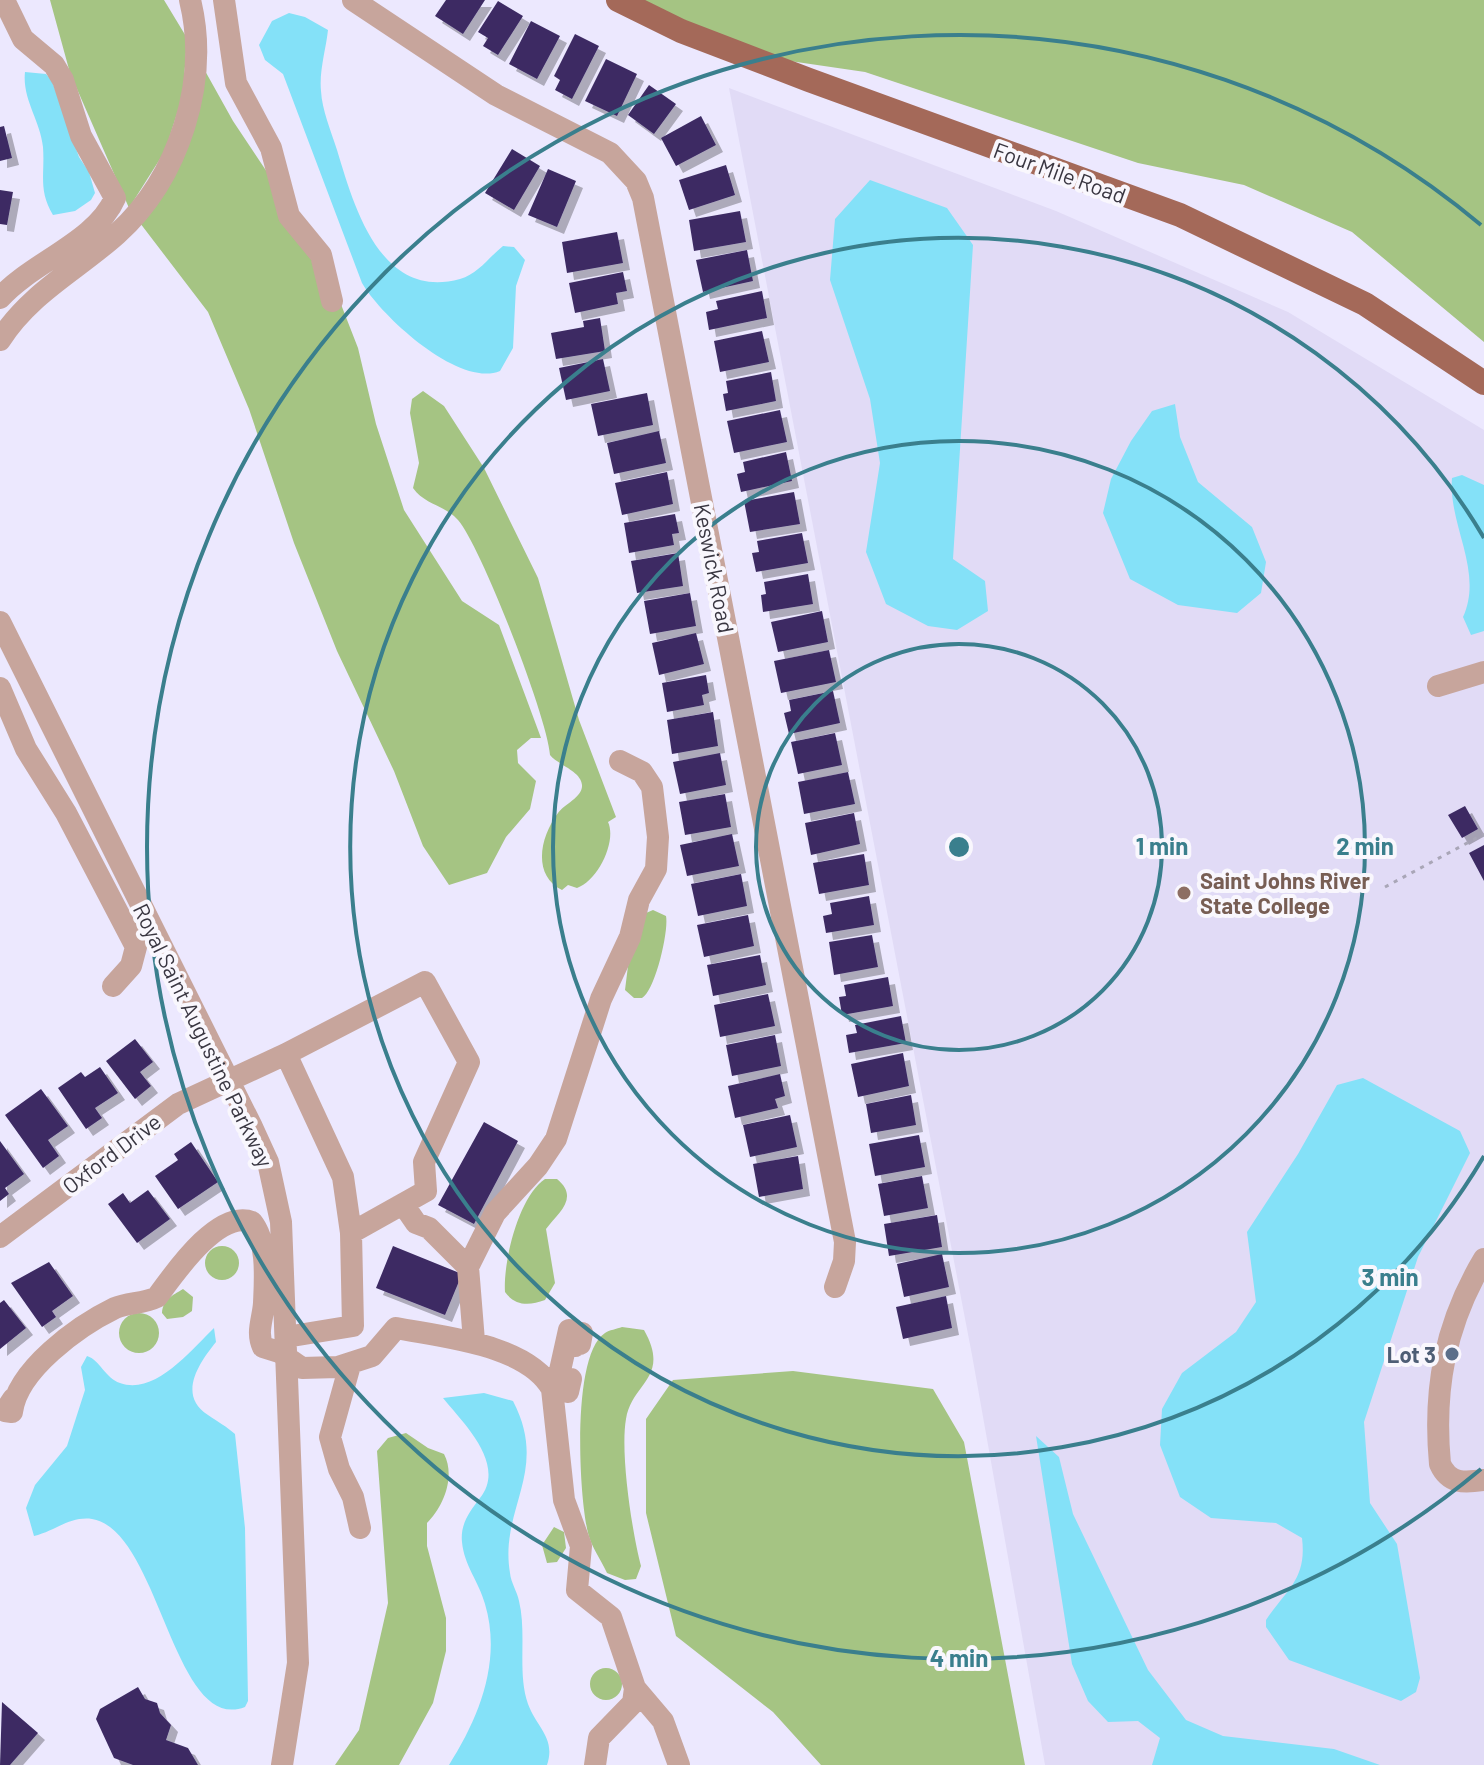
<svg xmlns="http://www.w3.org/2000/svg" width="1484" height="1765" font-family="Barlow,sans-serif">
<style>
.built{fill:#e1dbf6}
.green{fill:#a5c483}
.water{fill:#84e1f8}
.building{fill:#3d2c64;filter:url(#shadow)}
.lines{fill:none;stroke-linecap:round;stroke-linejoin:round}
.path{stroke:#a9a6b7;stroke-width:3;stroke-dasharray:4 6;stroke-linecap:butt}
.minor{stroke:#c7a59c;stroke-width:22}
.major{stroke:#a46959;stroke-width:24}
.ring{fill:none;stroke:#3a7f8d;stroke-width:4}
.education-dot{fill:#8d6e63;stroke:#f9f7fd;stroke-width:3}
.service-dot{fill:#5c6f8a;stroke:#f9f7fd;stroke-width:3}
.labels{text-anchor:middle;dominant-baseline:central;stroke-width:8;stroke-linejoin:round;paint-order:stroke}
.street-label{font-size:22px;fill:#393641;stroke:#f9f7fd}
.education-label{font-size:22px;font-weight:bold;fill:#785e54;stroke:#f9f7fd;text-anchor:start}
.service-label{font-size:22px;font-weight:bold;fill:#4e5e75;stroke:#f9f7fd;text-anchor:end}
.centre{fill:#3a7f8d;stroke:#f9f7fd;stroke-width:4}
.ring-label{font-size:24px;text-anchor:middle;font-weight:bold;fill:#3a7f8d;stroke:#f9f7fd;stroke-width:8;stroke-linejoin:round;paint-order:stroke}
</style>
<defs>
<filter id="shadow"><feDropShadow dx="7" dy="7" stdDeviation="0" flood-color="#0004"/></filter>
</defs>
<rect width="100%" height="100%" fill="#ece8fe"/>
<path class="built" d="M729,88L1056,211L1288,312L1484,430V1765H1045L972,1355Z"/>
<path class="green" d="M50,0H164L187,38L183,95L165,151L129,208L70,73Z
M639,0H1484V342L1352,232L1244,185L1138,163L865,72L783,60L684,22Z
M204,69L233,121L321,253L358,348L376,424L404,510L462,601L499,625L541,738H531L517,750L518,763L536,781L530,809L506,837L487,873L449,885L423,846L394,771L337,651L294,543L249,409L208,312L140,223Z
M423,391L444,406L484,468L538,578L579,720L616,817L608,822C617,841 598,881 577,888L568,885L562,890C532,875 540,837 558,813C564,804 583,797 582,785C581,771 558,765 550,755C548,719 481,546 458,520C445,505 425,505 413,488L419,463L410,413L412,399Z
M653,910L666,916C669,931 655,991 642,998H634L625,990L628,966L646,913Z
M545,1179H557C580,1198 558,1213 546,1229L555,1283L545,1300C529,1306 515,1306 505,1292C503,1261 519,1196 545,1179Z
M205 1263a17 17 0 1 1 34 0a17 17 0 1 1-34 0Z
M183,1289L193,1297L192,1311L183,1317L167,1319L162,1313C163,1299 172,1296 183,1289Z
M119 1333a20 20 0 1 1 40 0a20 20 0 1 1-40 0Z
M622,1327L644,1330C671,1378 632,1382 626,1419C620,1453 632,1532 641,1566L636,1579L625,1580L607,1573C601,1560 591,1546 588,1533C579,1497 571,1355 605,1333C609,1330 617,1329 622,1327Z
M793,1371L933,1389L964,1442L1025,1765H821L773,1712L676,1636L646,1513V1419L673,1380Z
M406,1433L428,1448L444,1454C456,1477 443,1507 427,1523V1546L446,1618V1651L433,1703L399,1765H335L359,1730L388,1603L377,1451L388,1438Z
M554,1527L564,1532L566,1548L557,1562L547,1563L542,1545Z
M590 1684a16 16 0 1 1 32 0a16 16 0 1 1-32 0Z"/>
<path class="water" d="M289,13L305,17L328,30C326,49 319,71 321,91C322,110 331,131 337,150C354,206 380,301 460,279C478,274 488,258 503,246L514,247L525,260L516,286L513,348L500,371C459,388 381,316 362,283L283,74L265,60L259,45L272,21Z
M25,72L46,74L52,81L79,157L89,172L95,193L91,200L75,211L53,215C38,190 45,175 43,147C40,120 22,99 25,72Z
M870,180L947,208L973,245L953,559L985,581L988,611L957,630L928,626L886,604L866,552L880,463L870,399L830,280L835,219Z
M1175,404L1180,437L1198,482L1252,527L1266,562L1261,593L1237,613L1178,605L1130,579L1103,513L1111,479L1131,441L1152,411Z
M1462,475L1484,485V631L1471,635L1463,617C1484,571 1448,525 1452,478Z
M1363,1078L1460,1131L1470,1153L1418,1257L1364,1422L1370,1503L1397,1544L1420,1678L1416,1692L1401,1701L1289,1660L1266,1627V1620C1287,1589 1307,1579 1302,1538L1276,1523L1211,1518L1180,1497L1160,1445L1162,1409L1182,1373L1236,1332L1256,1302L1247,1232L1298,1154L1337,1085Z
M214,1328L216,1342C199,1363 177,1395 208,1415C218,1422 226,1426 235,1434L245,1528L248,1701L245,1707C173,1735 160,1530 92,1519C70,1516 55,1531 34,1536L26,1508L35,1485L67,1446L85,1390L81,1367L87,1356C100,1360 105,1378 120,1383C155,1396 192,1349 214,1328Z
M484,1393L513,1401C550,1472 499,1508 510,1573C511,1583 517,1591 519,1601C527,1634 517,1673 528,1704C537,1728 556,1738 547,1765H449C479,1718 502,1661 485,1604C479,1582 464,1565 462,1542C460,1524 470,1511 480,1498C507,1464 463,1423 443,1398Z
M1036,1436L1059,1457L1073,1514L1148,1670L1186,1720L1223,1736L1334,1749L1380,1765H1152L1160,1738L1138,1721L1108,1722L1088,1701L1072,1664Z"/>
<path class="building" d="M446,0H485L463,34L435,16Z
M498,1L523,16L498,55L483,46L488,38L478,32Z
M531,21L560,36L537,79L509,64Z
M575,34L599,46L572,99L555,90L560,80L554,76Z
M606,59L637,74L617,116L585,101Z
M649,85L676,104L654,134L628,115Z
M701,116L716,145L676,166L661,138Z
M4,126L12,158L0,161V127Z
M512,149L540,166L514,210L485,193Z
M726,165L735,195L689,210L679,180Z
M548,169L576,181L557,227L528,215Z
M0,190L13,192L7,225L0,224Z
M740,211L746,242L694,251L689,220Z
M617,232L623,263L567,273L562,242Z
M747,250L753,281L703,292L696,260Z
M623,272L627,291L616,293L618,304L575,313L569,283Z
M762,291L767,318L709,330L706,312L718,309L716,301Z
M600,318L605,351L556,359L551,333L584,327L583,321Z
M762,331L769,362L720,372L714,341Z
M603,359L610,391L566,400L559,368Z
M771,372L776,401L726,411L723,394L728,393L726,381Z
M647,393L653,425L598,436L591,404Z
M780,410L787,442L734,453L727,421Z
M659,431L666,463L614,474L607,443Z
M786,452L792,481L741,492L737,474L745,472L743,462Z
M667,472L673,504L622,515L615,483Z
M794,492L800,524L750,532L744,501Z
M675,514L679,533L672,534L674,545L629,553L624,523Z
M802,533L808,563L756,572L752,553L759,552L757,541Z
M678,553L683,586L637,593L631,561Z
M808,574L813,604L763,612L761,595L766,594L764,582Z
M690,593L696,626L650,634L644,601Z
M822,611L828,642L778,652L771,622Z
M696,633L704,664L659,675L652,643Z
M829,650L836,682L781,693L774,661Z
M706,675L709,693L702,695L704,705L667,712L662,683Z
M833,691L840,723L789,734L784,713L791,711L789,700Z
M713,712L718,746L672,754L667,720Z
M835,733L842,765L798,774L791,742Z
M720,753L726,785L680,794L673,762Z
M848,772L855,804L804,814L798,782Z
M725,794L731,827L685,835L679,802Z
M1465,806L1478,829L1462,838L1448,815Z
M854,813L860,844L811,855L805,823Z
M732,834L739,866L687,876L680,845Z
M1484,845V881L1469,853Z
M864,854L869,885L819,894L813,863Z
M741,874L747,906L698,916L691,884Z
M869,896L874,925L826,933L823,916L832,914L830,903Z
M748,915L754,946L704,957L697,925Z
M872,935L878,967L834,975L829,942Z
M760,955L766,985L713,996L707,965Z
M888,977L893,1006L842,1015L839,997L846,996L844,985Z
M768,994L775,1026L720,1037L714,1005Z
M901,1016L906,1043L849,1053L846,1035L857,1033L855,1025Z
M775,1035L781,1066L732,1076L726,1045Z
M135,1039L153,1062L140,1072L151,1086L135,1099L106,1061Z
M903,1053L909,1086L858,1097L851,1064Z
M100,1067L118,1093L95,1108L102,1118L86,1129L58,1088L81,1072L85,1077Z
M780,1074L785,1096L775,1099L778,1108L735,1118L728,1086Z
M41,1089L68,1126L48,1140L59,1156L43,1168L5,1115Z
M911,1095L916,1125L871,1133L866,1104Z
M790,1115L797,1147L750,1157L743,1125Z
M484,1122L518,1141L474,1224L438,1205Z
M919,1135L925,1167L875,1176L869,1144Z
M0,1141L24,1174L5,1188L9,1194L0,1201Z
M191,1142L218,1182L178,1209L155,1176L178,1160L174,1154Z
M798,1156L803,1189L759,1197L753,1164Z
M922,1176L928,1208L884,1216L878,1184Z
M148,1190L170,1219L137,1243L108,1204L123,1193L130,1203Z
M937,1215L942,1247L889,1256L884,1224Z
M393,1246L462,1274L445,1315L376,1288Z
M942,1254L949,1287L904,1297L897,1264Z
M49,1262L73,1296L52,1311L56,1317L42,1327L11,1283Z
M946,1296L952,1328L903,1339L896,1307Z
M4,1300L26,1328L0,1349V1303Z
M138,1687L145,1699L157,1703L160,1713L171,1725L166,1740L188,1748L198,1765H133L114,1758L96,1719L100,1709Z
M2,1702L38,1733L10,1765H0Z"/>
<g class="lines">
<path class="path" d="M1385,887L1484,834"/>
<path class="minor" d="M224,0L236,83L271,148L289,216L321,255L332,301
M353,0L496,95L610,153L636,181L643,198L845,1242L844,1261L835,1287
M0,298C32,262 96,242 115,198L81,136L63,80L54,65L23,39L4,0
M0,340C30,293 77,270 117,234C179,178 210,81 190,0
M0,622L252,1127L268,1162L281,1222L298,1663L282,1765
M1438,686L1484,672
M0,688L26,749L66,813L136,947L131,966L113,986
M286,1054L425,982L469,1062L424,1162L426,1191L351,1233
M403,1204L416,1223L429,1228L468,1267
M0,1237L178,1104L286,1054L343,1177L351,1233L353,1326L286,1337
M1484,1259C1445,1324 1433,1389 1440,1464C1449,1484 1464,1483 1484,1480
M474,1341L468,1267L495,1213L538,1166L556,1139L601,999L630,937L639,900L656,869L658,837L652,787L642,772L620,761
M350,1365L330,1437L339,1469L353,1497L360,1528
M565,1380L561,1385L560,1380H568L565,1389L559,1388L556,1379H571L568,1392L552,1389L551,1378L559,1375L569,1330L573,1331L570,1345L575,1346L577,1334L582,1333L580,1344
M13,1399L5,1411L12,1412C17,1370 78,1326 115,1308C128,1302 143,1304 157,1297C174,1274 218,1209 252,1222C268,1242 265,1279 264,1303C263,1319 256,1332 263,1347L279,1352L302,1368L338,1367L372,1356L396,1328C441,1337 527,1344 552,1389L564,1500L581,1546L577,1590L611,1617L635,1688L633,1703L599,1738L595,1765
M635,1688L663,1721L679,1765"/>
<path class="major" d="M618,0L681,31L809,80L1180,215L1365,304L1484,383"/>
</g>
<g class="ring">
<circle cx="959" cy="847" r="203"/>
<circle cx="959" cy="847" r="406"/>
<path d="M1484 1156A609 609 0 1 1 1484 538"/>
<path d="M1481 1469A812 812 0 1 1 1481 225"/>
</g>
<circle class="education-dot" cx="1184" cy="893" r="8"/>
<circle class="service-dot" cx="1452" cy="1354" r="8"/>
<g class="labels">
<g class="street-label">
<text transform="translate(1060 172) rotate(20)">Four Mile Road</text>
<text transform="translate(715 568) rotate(79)">Keswick Road</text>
<text transform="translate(204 1035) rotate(64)">Royal Saint Augustine Parkway</text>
<text transform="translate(111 1153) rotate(-37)">Oxford Drive</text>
</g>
<g class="education-label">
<text x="1200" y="880">Saint Johns River<tspan x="1200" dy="25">State College</tspan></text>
</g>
<g class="service-label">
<text x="1436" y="1354">Lot 3</text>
</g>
</g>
<circle cx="959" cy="847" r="12" class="centre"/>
<g class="ring-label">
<text x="1162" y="855">1 min</text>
<text x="1365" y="855">2 min</text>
<text x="1390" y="1286">3 min</text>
<text x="959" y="1667">4 min</text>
</g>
</svg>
